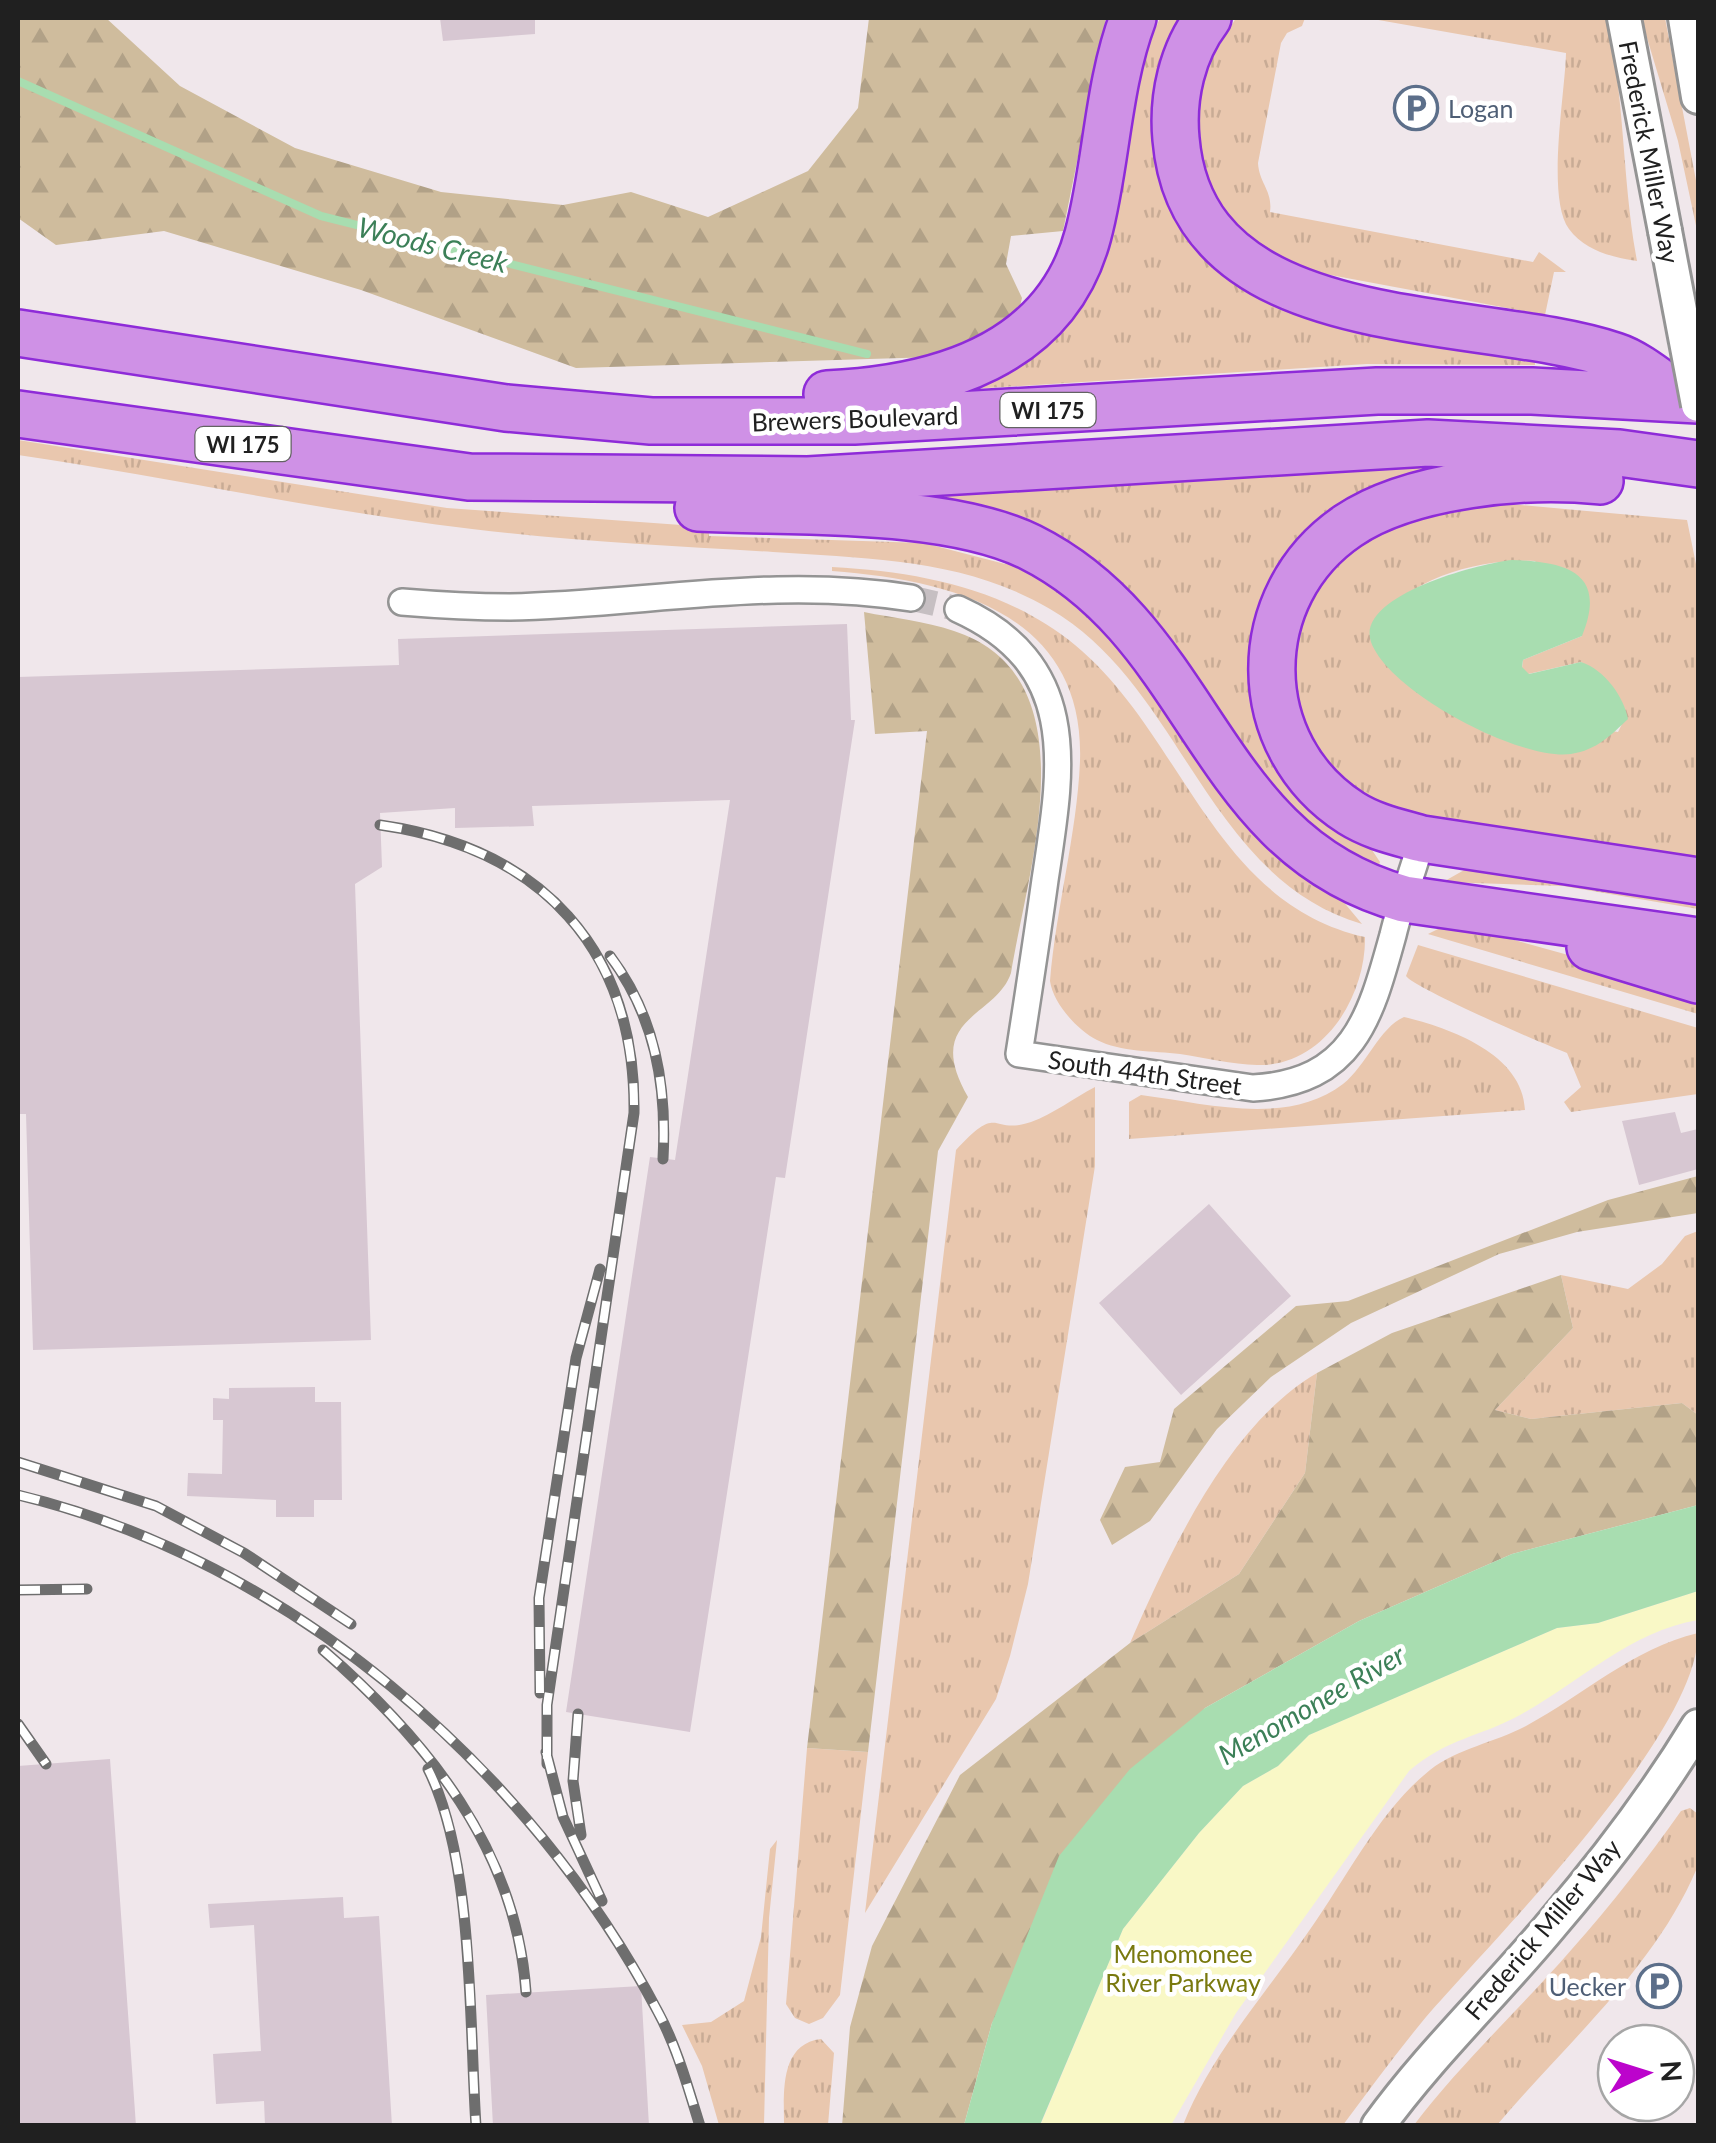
<svg xmlns="http://www.w3.org/2000/svg" width="1716" height="2143" font-family="Lato,sans-serif">
<style>
.grass{fill:url(#grass-tufts);fill-rule:evenodd}
.forest{fill:url(#forest-firs)}
.park{fill:#f9f8c6}
.water{fill:#a8ddb0}
.lines{fill:none;stroke-linecap:round;stroke-linejoin:round}
.stream{stroke:#a8ddb0;stroke-width:8}
.building{fill:#d7c7d2}
.minor-tunnel{stroke:#c6bfc2;stroke-width:25;stroke-dasharray:25 12;stroke-linecap:butt}
.minor-casing{stroke:#949494;stroke-width:30}
.tertiary-casing{stroke:#949494;stroke-width:38}
.motorway-casing{stroke:#8e2bd8;stroke-width:50}
.minor{stroke:#fff;stroke-width:25}
.tertiary{stroke:#fff;stroke-width:32}
.motorway{stroke:#cf91e6;stroke-width:45}
.rail-casing{stroke:#6e6e6e;stroke-width:11}
.rail{stroke:#fff;stroke-width:8;stroke-dasharray:22;stroke-linecap:butt}
.tertiary-bridge-casing{stroke:#949494;stroke-width:38;stroke-linecap:butt}
.tertiary-bridge{stroke:#fff;stroke-width:32}
.labels{text-anchor:middle;dominant-baseline:central;stroke-width:9;stroke-linejoin:round;paint-order:stroke}
.shield{fill:#fff;stroke:#636363;stroke-width:2.5}
.shield-label{font-size:22px;font-weight:bold;fill:#202020}
.service-label{font-size:25px;fill:#4e5e75;stroke:#fff;text-anchor:start}
.street-label{font-size:25px;fill:#202020;stroke:#fff}
.park-label{font-size:25px;fill:#79790e;stroke:#fff}
.water-label{font-size:28px;font-style:italic;fill:#3c8058;stroke:#fff}
</style>
<defs>
<pattern id="grass-tufts" width="24" height="20" patternUnits="userSpaceOnUse" patternTransform="scale(2.5)"><rect width="24" height="20" fill="#e9c7ae"/><path d="M3 7l-1-3M5 7V3M7 7l1-3M15 17l-1-3M17 17v-4M19 17l1-3" fill="none" stroke="#c8ab95"/></pattern>
<pattern id="forest-firs" width="22" height="20" patternUnits="userSpaceOnUse" patternTransform="scale(2.5)"><rect width="22" height="20" fill="#cfbc9d"/><path d="M5 1l3.5 6h-7zM16 11l3.5 6h-7z" fill="#b1a187"/></pattern>
</defs>
<rect width="100%" height="100%" fill="#f0e7eb"/>
<path class="grass" d="M1160,18H1188L1202,249C1284,337 1423,339 1535,360V365L1367,364L956,390L1015,359Z
M1236,18H1305L1302,26L1287,33L1281,43L1258,163C1259,183 1273,191 1270,212L1533,262L1539,252L1566,272H1554L1545,315L1309,271L1264,252L1219,210L1194,145L1199,79Z
M1367,18H1607C1625,97 1622,180 1637,261C1612,257 1585,251 1569,229C1546,197 1565,95 1566,53Z
M1641,18H1665L1698,191V235L1678,141Z
M18,440L447,508L709,527V536L924,543L1005,564L1008,559L1094,613L1279,856L1337,894L1362,924C1205,877 1183,686 1050,609C963,558 870,559 773,552C673,546 571,541 472,529C320,511 169,477 18,455Z
M1381,463L1489,465L1263,603L1338,826L1370,847L1380,862L1377,871L1333,852L1275,800L1157,627L901,497Z
M1498,503L1687,520L1698,574L1697,857L1684,860L1386,812L1324,767L1293,704L1296,622L1329,566L1354,546L1399,524ZM1535,561L1582,636L1523,660L1522,668L1528,674L1581,662C1606,680 1617,691 1623,722L1618,732L1430,702L1385,663L1372,625C1412,578 1474,559 1535,561Z
M832,567C920,572 1005,588 1075,645C1183,734 1213,903 1365,937C1366,997 1323,1067 1257,1065C1232,1064 1205,1058 1180,1054C1154,1051 1120,1052 1097,1040C1077,1030 1053,1003 1050,981C1056,908 1077,834 1080,761C1085,612 949,580 832,571Z
M1466,869L1556,876L1698,900V909L1563,886L1443,882Z
M1444,926H1464L1698,991V1014L1428,934Z
M1418,945L1698,1028V1094L1571,1112L1564,1102L1581,1087L1567,1053C1545,1045 1414,988 1406,976Z
M1404,1017C1450,1028 1523,1054 1525,1110L1129,1139V1102L1141,1095C1205,1103 1287,1127 1343,1084C1366,1066 1380,1027 1404,1017Z
M1095,1087V1166L1028,1584L1010,1656L996,1699L865,1913L956,1150C1001,1101 990,1136 1031,1122C1053,1114 1074,1098 1095,1087Z
M1698,1231V1415L1682,1403L1531,1419L1495,1410L1573,1328L1561,1275L1628,1289L1662,1264L1685,1236Z
M1317,1373L1305,1473L1239,1574L1130,1643C1170,1552 1228,1425 1317,1373Z
M1698,1633C1699,1734 1495,1937 1426,2017C1397,2052 1370,2089 1343,2125H1183C1211,2054 1268,1991 1311,1928C1347,1877 1380,1810 1430,1770C1458,1748 1494,1743 1526,1726C1585,1694 1632,1649 1698,1633Z
M807,1748L868,1752L840,1995L823,2018L809,2024L795,2018L786,2004Z
M1690,1808L1698,1814C1699,1830 1703,1853 1697,1868C1655,1968 1565,2044 1497,2125H1414C1462,2062 1520,2009 1572,1949C1611,1905 1647,1859 1681,1811Z
M777,1840L769,1918L764,2125H719L702,2066L682,2025L711,2022L744,2001L761,1937L770,1849Z
M821,2039L834,2053L828,2125H784C784,2094 779,2044 821,2039Z"/>
<path class="forest" d="M18,18H106L180,86L295,148L441,192L563,205L631,192L708,217L808,171L858,108L869,18H1106L1063,231L1011,236L1006,264L1022,298L1018,314L935,357L576,368L361,290L164,231L56,245L18,218Z
M864,612C893,618 925,621 954,631C1093,676 1028,868 1011,973C996,1018 922,1017 968,1097L938,1151L868,1752L807,1748L927,731L875,734Z
M1698,1176V1213L1577,1232L1499,1254L1351,1323L1271,1377L1217,1429L1150,1521L1112,1545L1100,1520L1125,1467L1160,1462L1174,1409L1296,1306L1348,1301L1608,1200Z
M1561,1275L1573,1328L1495,1410L1531,1419L1682,1403L1698,1415V1505L1512,1554L1359,1621L1205,1708L992,2023L964,2125L842,2126L850,2027L872,1946L960,1775L1130,1643L1239,1574L1305,1473L1317,1373L1392,1333Z"/>
<path class="park" d="M1698,1591V1620C1629,1632 1580,1682 1520,1715C1478,1738 1449,1737 1409,1771L1236,2013L1171,2125L1040,2126L1123,1929L1199,1833L1243,1786L1278,1766L1309,1735L1557,1628L1598,1623Z"/>
<path class="water" d="M1512,560C1566,562 1608,572 1582,636L1523,660L1522,667L1529,674L1581,662C1605,670 1624,697 1628,719C1611,735 1597,750 1571,754C1520,761 1389,692 1371,642C1355,595 1481,563 1512,560Z
M1698,1505V1591L1598,1623L1557,1628L1309,1735L1278,1766L1243,1786L1199,1833L1123,1929L1040,2125H964L992,2023L1059,1856L1130,1769L1205,1708L1359,1621L1512,1554Z"/>
<g class="lines">
<path class="stream" d="M18,81L321,216L867,354"/>
</g>
<path class="building" d="M440,18H535V34L443,41Z
M847,624L851,720H855L785,1178L776,1177L690,1732L566,1712L650,1157L675,1160L730,800L532,806L534,826L455,828V808L380,813L382,867L355,884L371,1340L33,1350L26,1114H18V677L399,665L398,639Z
M1675,1112L1681,1133L1698,1129V1169L1639,1185L1622,1121Z
M1209,1204L1291,1296L1181,1395L1099,1303Z
M315,1387V1402H341L342,1500H314V1517H276V1500L187,1496L188,1473L222,1474L223,1420H213V1398L229,1399V1388Z
M110,1759L136,2126H18V1766Z
M343,1897L344,1918L379,1916L392,2126H265L264,2101L216,2104L213,2054L261,2051L254,1925L210,1928L208,1904Z
M641,1986L649,2126H493L486,1995Z"/>
<g class="lines">
<path class="minor-tunnel" d="M911,598L958,609"/>
<defs>
<path id="minor" d="M402,602C438,605 474,607 510,607C644,604 777,576 911,598
M958,609C1082,665 1062,768 1045,880C1037,938 1028,996 1019,1054L1253,1088C1353,1082 1370,1019 1393,935C1401,902 1413,871 1422,839"/>
<path id="tertiary" d="M1624,18L1665,231
M1685,18L1698,97
M1378,2126C1431,2053 1496,1992 1553,1923C1606,1861 1656,1795 1698,1726"/>
<path id="motorway" d="M1208,18C1182,52 1172,97 1176,139C1193,343 1475,309 1615,356C1637,363 1660,383 1679,396
M18,333L506,408L651,421H854L1377,391H1532L1698,400
M827,394C938,389 1056,356 1088,235C1107,164 1107,87 1133,18
M18,414L469,477L808,480L1428,443L1619,453L1698,464
M1600,481C1527,473 1410,484 1348,526C1246,595 1246,746 1351,813C1373,827 1398,832 1422,839L1698,881
M698,508C795,513 944,505 1030,547C1204,634 1206,845 1404,899L1698,941
M1590,947L1698,980"/>
</defs>
<use href="#minor" class="minor-casing"/>
<use href="#tertiary" class="tertiary-casing"/>
<use href="#motorway" class="motorway-casing"/>
<use href="#minor" class="minor"/>
<use href="#tertiary" class="tertiary"/>
<use href="#motorway" class="motorway"/>
<defs>
<path id="rail" d="M380,825C541,848 636,949 634,1113L547,1705V1764
M610,956C655,1016 667,1085 663,1159
M18,1462L156,1506L244,1553L351,1624
M18,1495C288,1560 530,1768 658,2012C677,2047 688,2088 700,2126
M18,1590L87,1589
M323,1650C428,1741 516,1850 526,1992
M540,1693L539,1598L576,1358L600,1269
M578,1714L573,1781L581,1835
M18,1724L46,1764
M546,1752L563,1817L602,1901
M428,1769C474,1860 469,2022 476,2126"/>
</defs>
<use href="#rail" class="rail-casing"/>
<use href="#rail" class="rail"/>
<defs>
<path id="tertiary-bridge" d="M1665,231L1698,405"/>
</defs>
<use href="#tertiary-bridge" class="tertiary-bridge-casing"/>
<use href="#tertiary-bridge" class="tertiary-bridge"/>
</g>
<defs>
<symbol id="parking-ring" viewBox="-11 -11 22 22"><circle r="9.5" fill="#fff" stroke="#5c6f8a" stroke-width="1.5"/><path d="M-3.5-5.5H1a3.5 3.5 0 0 1 0 7H-1V5.5H-3.5ZM-1-3.4V-.6H.8a1.4 1.4 0 0 0 0-2.8Z" fill="#5c6f8a"/></symbol>
</defs>
<g fill-rule="evenodd">
<use href="#parking-ring" x="1391" y="83" width="50" height="50"/>
<use href="#parking-ring" x="1634" y="1961" width="50" height="50"/>
</g>
<g class="labels">
<g class="shield">
<rect x="1000.5" y="393" width="95" height="34" rx="8"/>
<rect x="195.5" y="427" width="95" height="34" rx="8"/>
</g>
<g class="shield-label">
<text x="1048" y="410">WI 175</text>
<text x="243" y="444">WI 175</text>
</g>
<g class="service-label">
<text x="1448" y="108">Logan</text>
<text x="1626" y="1986" text-anchor="end">Uecker</text>
</g>
<g class="street-label">
<text transform="translate(1650 152) rotate(79)">Frederick Miller Way</text>
<text transform="translate(855 418) rotate(-2)">Brewers Boulevard</text>
<text transform="translate(1145 1072) rotate(8)">South 44th Street</text>
<text transform="translate(1542 1929) rotate(-50)">Frederick Miller Way</text>
</g>
<g class="park-label">
<text x="1183" y="1953">Menomonee<tspan x="1183" dy="29">River Parkway</tspan></text>
</g>
<g class="water-label">
<text transform="translate(433 244) rotate(14)">Woods Creek</text>
<text transform="translate(1311 1704) rotate(-30)">Menomonee River</text>
</g>
</g>
<rect width="1716" height="2143" fill="none" stroke="#202020" stroke-width="40"/>
<g transform="translate(1646 2073) rotate(86)"><circle r="48" fill="#ffffff" stroke="#a6a6a6" stroke-width="2.5"/>
<path d="M0-8L18 38L0 25L-18 38Z" fill="#bc04cc"/>
<text y="-15" font-size="28" font-weight="bold" text-anchor="middle" fill="#202020">N</text>
</g>
</svg>
